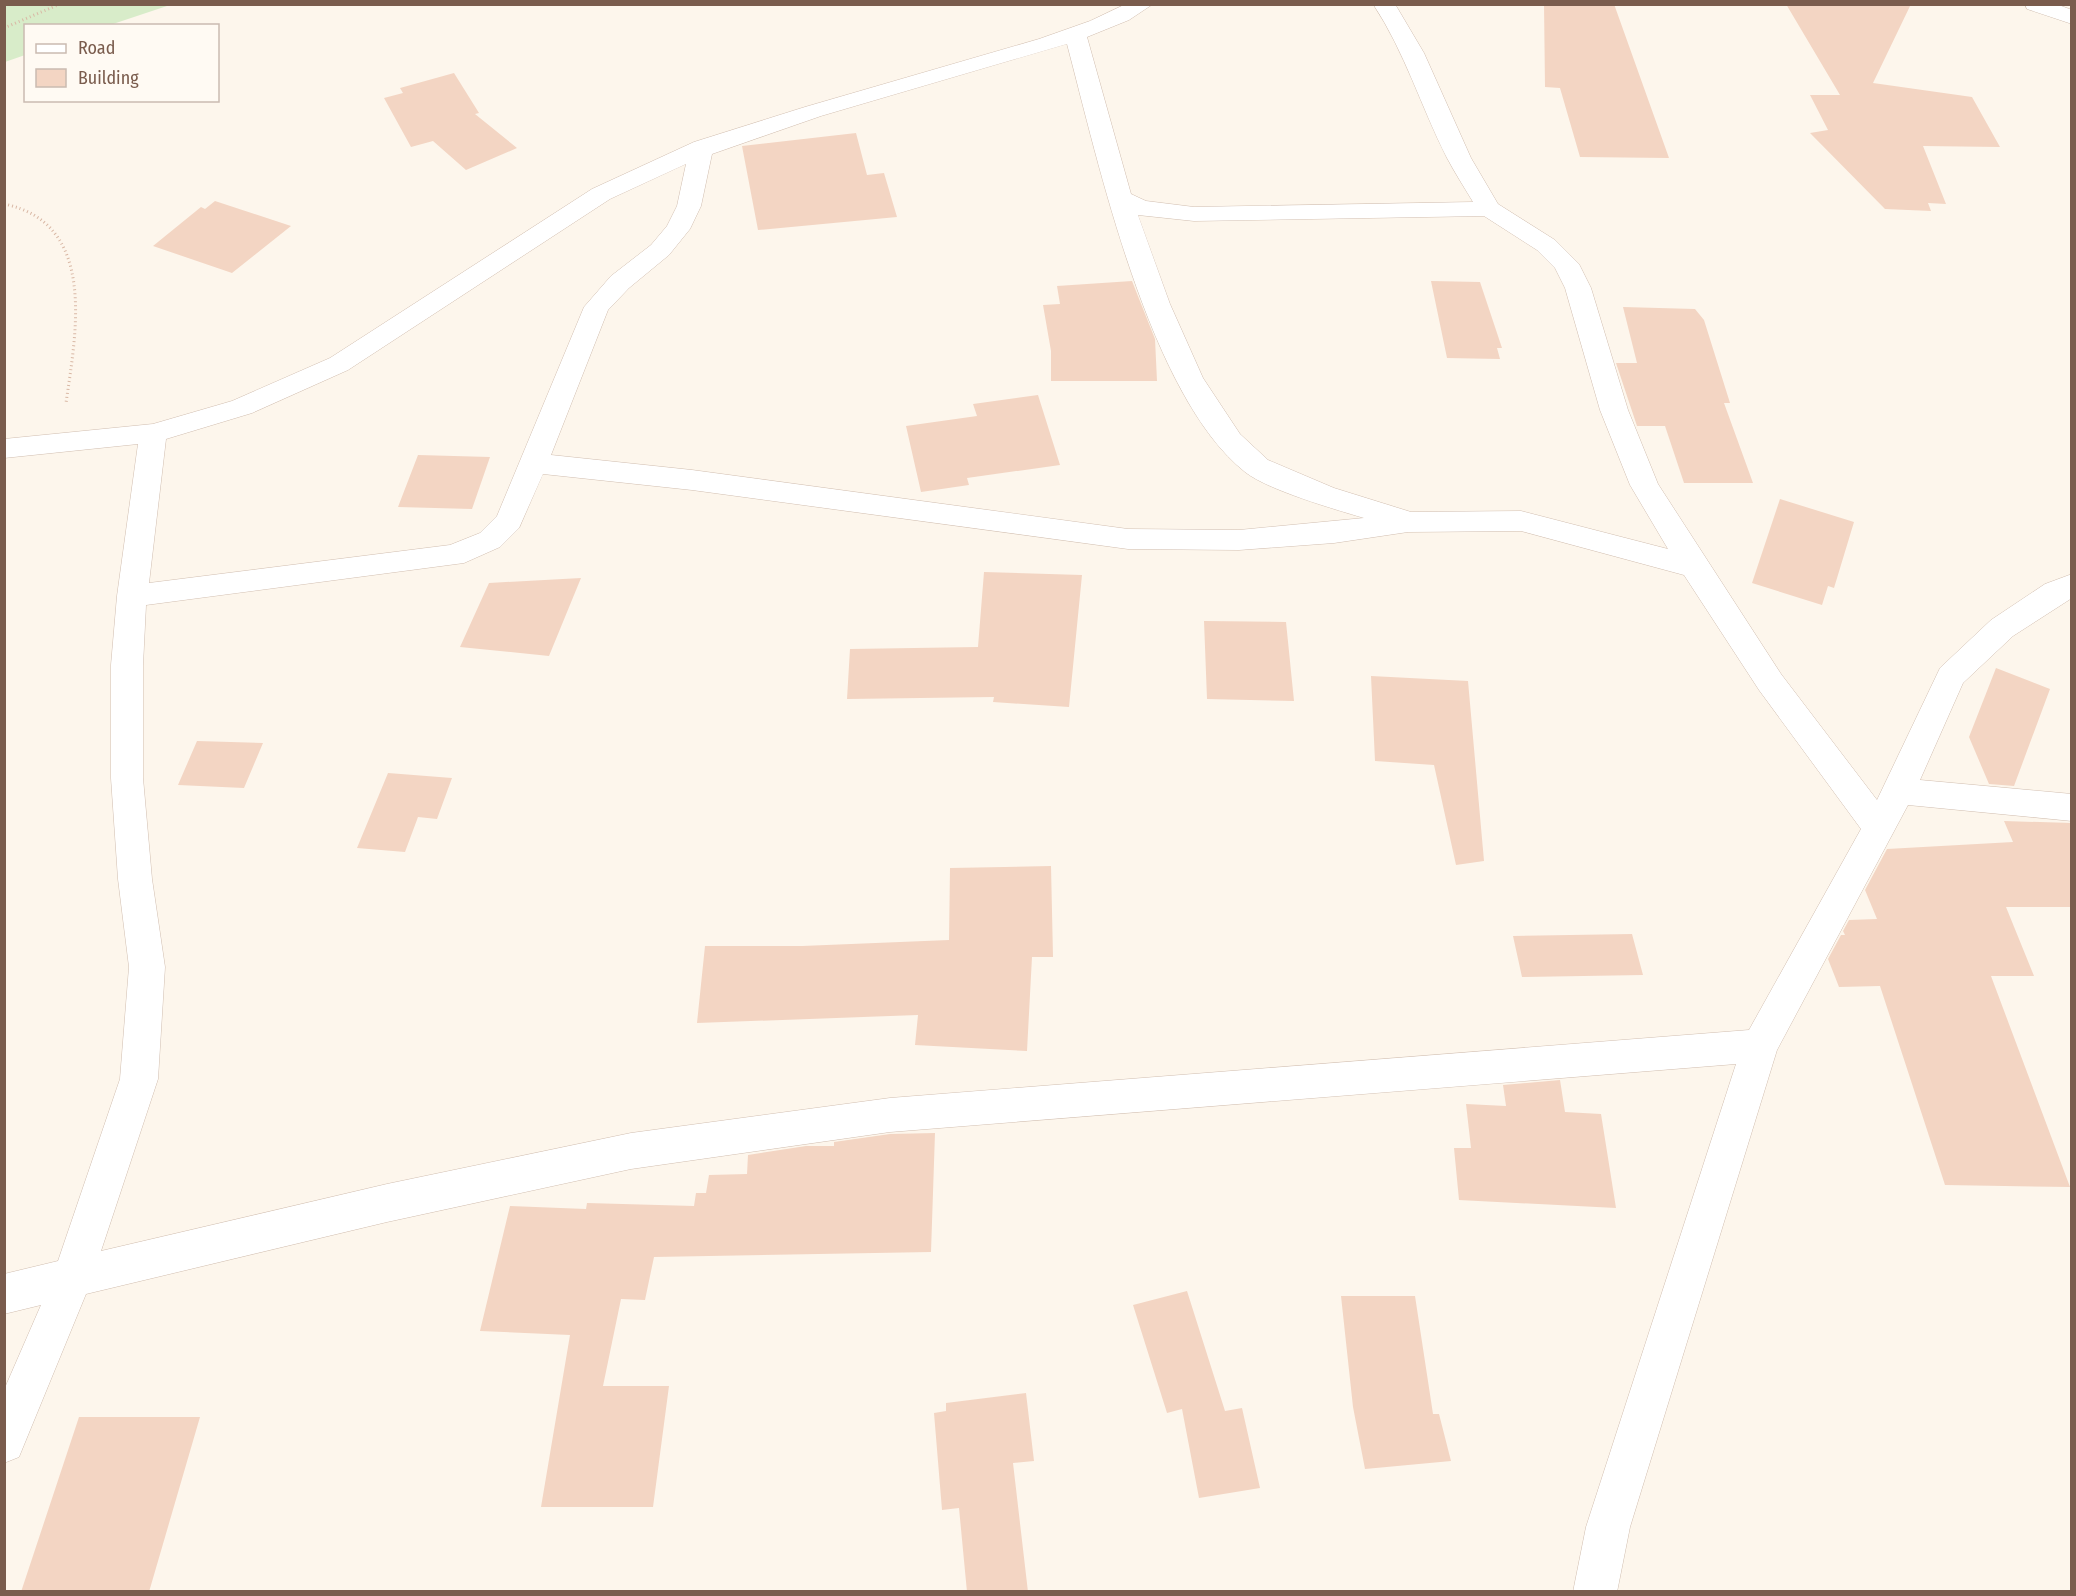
<svg xmlns="http://www.w3.org/2000/svg" width="2076" height="1596" font-family="'Fira Sans Condensed',sans-serif">
<style>
.green{fill:#d8ecc9}
.building{fill:#f3d5c3}
.lines{fill:none;stroke-linecap:round;stroke-linejoin:round}
.minor-casing{stroke:#d1beb0;stroke-width:1}
.path{stroke:#d9b8a5;stroke-width:3;stroke-dasharray:1 3;stroke-linecap:butt}
.minor{fill:#fff;fill-rule:evenodd}
</style>
<rect width="100%" height="100%" fill="#fdf6ec"/>
<path class="green" d="M4,5L5,4L170,5L110,25L26,26L25,55L5,62Z"/>
<path class="building" d="M1544,4H1614L1669,158L1580,157L1560,88L1545,87Z
M1786,4H1911L1873,83L1972,97L2000,147L1923,146L1946,204L1928,203L1931,211L1885,209L1810,133L1828,130L1810,95H1840Z
M454,73L479,113L475,114L517,148L466,170L433,141L411,147L384,98L403,93L400,88Z
M856,133L867,175L884,173L897,217L758,230L742,146Z
M215,201L291,226L232,273L153,246L201,207L205,209Z
M1132,281L1155,339L1157,381H1051V351L1043,305L1060,304L1057,286Z
M1431,281L1480,282L1502,348H1497L1500,359L1447,358Z
M1623,307L1695,309L1704,320L1730,403H1724L1753,483H1684L1665,426H1637L1616,363H1637Z
M1038,395L1060,465L967,478L969,485L921,492L906,426L977,416L973,404Z
M418,455L490,457L472,509L398,507Z
M1780,499L1854,522L1834,588L1828,586L1822,605L1752,583Z
M984,572L1082,575L1069,707L993,702L994,697L847,699L850,649L978,647Z
M581,578L549,656L460,647L489,583Z
M1204,621L1286,622L1294,701L1207,699Z
M1996,668L2050,689L2014,786L1989,784L1969,737Z
M1371,676L1468,681L1484,861L1456,865L1434,765L1375,761Z
M197,741L263,743L244,788L178,785Z
M388,773L452,778L437,819L418,817L405,852L357,848Z
M2004,821L2072,823V907H2006L2034,976H1991L2070,1187L1945,1185L1880,986L1839,987L1828,959L1841,935H1845L1843,931L1849,920L1877,919L1865,890L1887,849L2013,842Z
M1051,866L1053,957H1032L1027,1051L915,1045L918,1015L697,1023L705,946H802L949,940L950,868Z
M1632,934L1643,975L1522,977L1513,936Z
M1560,1080L1565,1112L1601,1114L1616,1208L1459,1200L1454,1148H1471L1466,1104L1506,1106L1503,1085Z
M935,1133L931,1252L654,1257L645,1300L621,1299L603,1386H669L653,1507H541L570,1335L480,1331L510,1206L586,1209L587,1203L694,1206L696,1193H706L709,1175L747,1174L748,1155L806,1146H834V1142L890,1134Z
M1187,1291L1225,1411L1242,1408L1260,1488L1199,1498L1182,1409L1167,1413L1133,1305Z
M1341,1296H1415L1433,1414H1439L1451,1461L1365,1469L1353,1407Z
M1026,1393L1034,1461L1013,1463L1028,1592H967L959,1508L942,1510L934,1413L946,1411V1403Z
M79,1417H200L149,1592H21Z"/>
<g class="lines">
<defs>
<path id="minor" d="M1126,4H1153L1129,20L1087,37L1131,194L1146,201L1194,207L1473,202C1464,187 1455,173 1447,158C1421,107 1405,52 1373,4H1395L1424,53L1471,158L1498,204L1555,240L1579,264L1591,288L1628,410L1658,484L1781,674L1877,800L1940,668L1991,620L2045,584L2072,574V598L2013,636L1963,683L1920,780L2072,794V821L1908,805L1777,1050L1630,1527L1617,1592H1573L1586,1527L1736,1064L890,1132L631,1169L387,1222L86,1294L19,1457L4,1463V1390L41,1305L4,1314V1274L58,1261L120,1079L129,967L118,879L111,778V665L117,596L138,444L4,458V439L153,424L232,401L330,358L592,189L694,142L805,107L1039,39L1090,21ZM1067,44C1098,161 1149,396 1245,472C1268,490 1334,509 1364,518L1239,530L1128,529L692,470L551,455L608,310L629,288L669,255L690,229L701,206L712,154L821,116ZM686,164L677,206L667,226L651,245L611,276L584,307L497,516L480,533L450,545L149,583L166,439L252,413L348,370L610,199ZM1138,215L1194,221L1484,216L1537,250L1555,268L1565,288L1600,410L1630,485L1668,549L1521,511L1411,512L1334,488L1268,460L1240,434L1203,378L1170,304ZM543,474L692,490L1128,549L1239,550L1334,543L1408,532L1521,531L1684,575L1759,690L1861,829L1749,1030L890,1098L631,1133L387,1184L101,1251L158,1079L165,967L152,879L143,778V665L146,605L464,563L500,547L519,528Z
M2025,4H2056L2072,10V24L2027,9Z"/>
</defs>
<use href="#minor" class="minor-casing"/>
<path class="path" d="M4,28L60,4
M4,204C98,223 76,333 66,403"/>
<use href="#minor" class="minor"/>
</g>
<rect width="2076" height="1596" fill="none" stroke="#7a5c4d" stroke-width="12"/>
<rect x="24" y="24" width="195" height="78" fill="#fffaf3" stroke="#cabbb1" stroke-width="1.5"/>
<rect x="36" y="44" width="30" height="9" fill="#ffffff" stroke="#cabbb1" stroke-width="1.5"/>
<text x="78" y="54" font-size="18" fill="#7a5c4d">Road</text>
<rect x="36" y="69" width="30" height="18" fill="#f3d5c3" stroke="#cabbb1" stroke-width="1.5"/>
<text x="78" y="84" font-size="18" fill="#7a5c4d">Building</text>
</svg>
